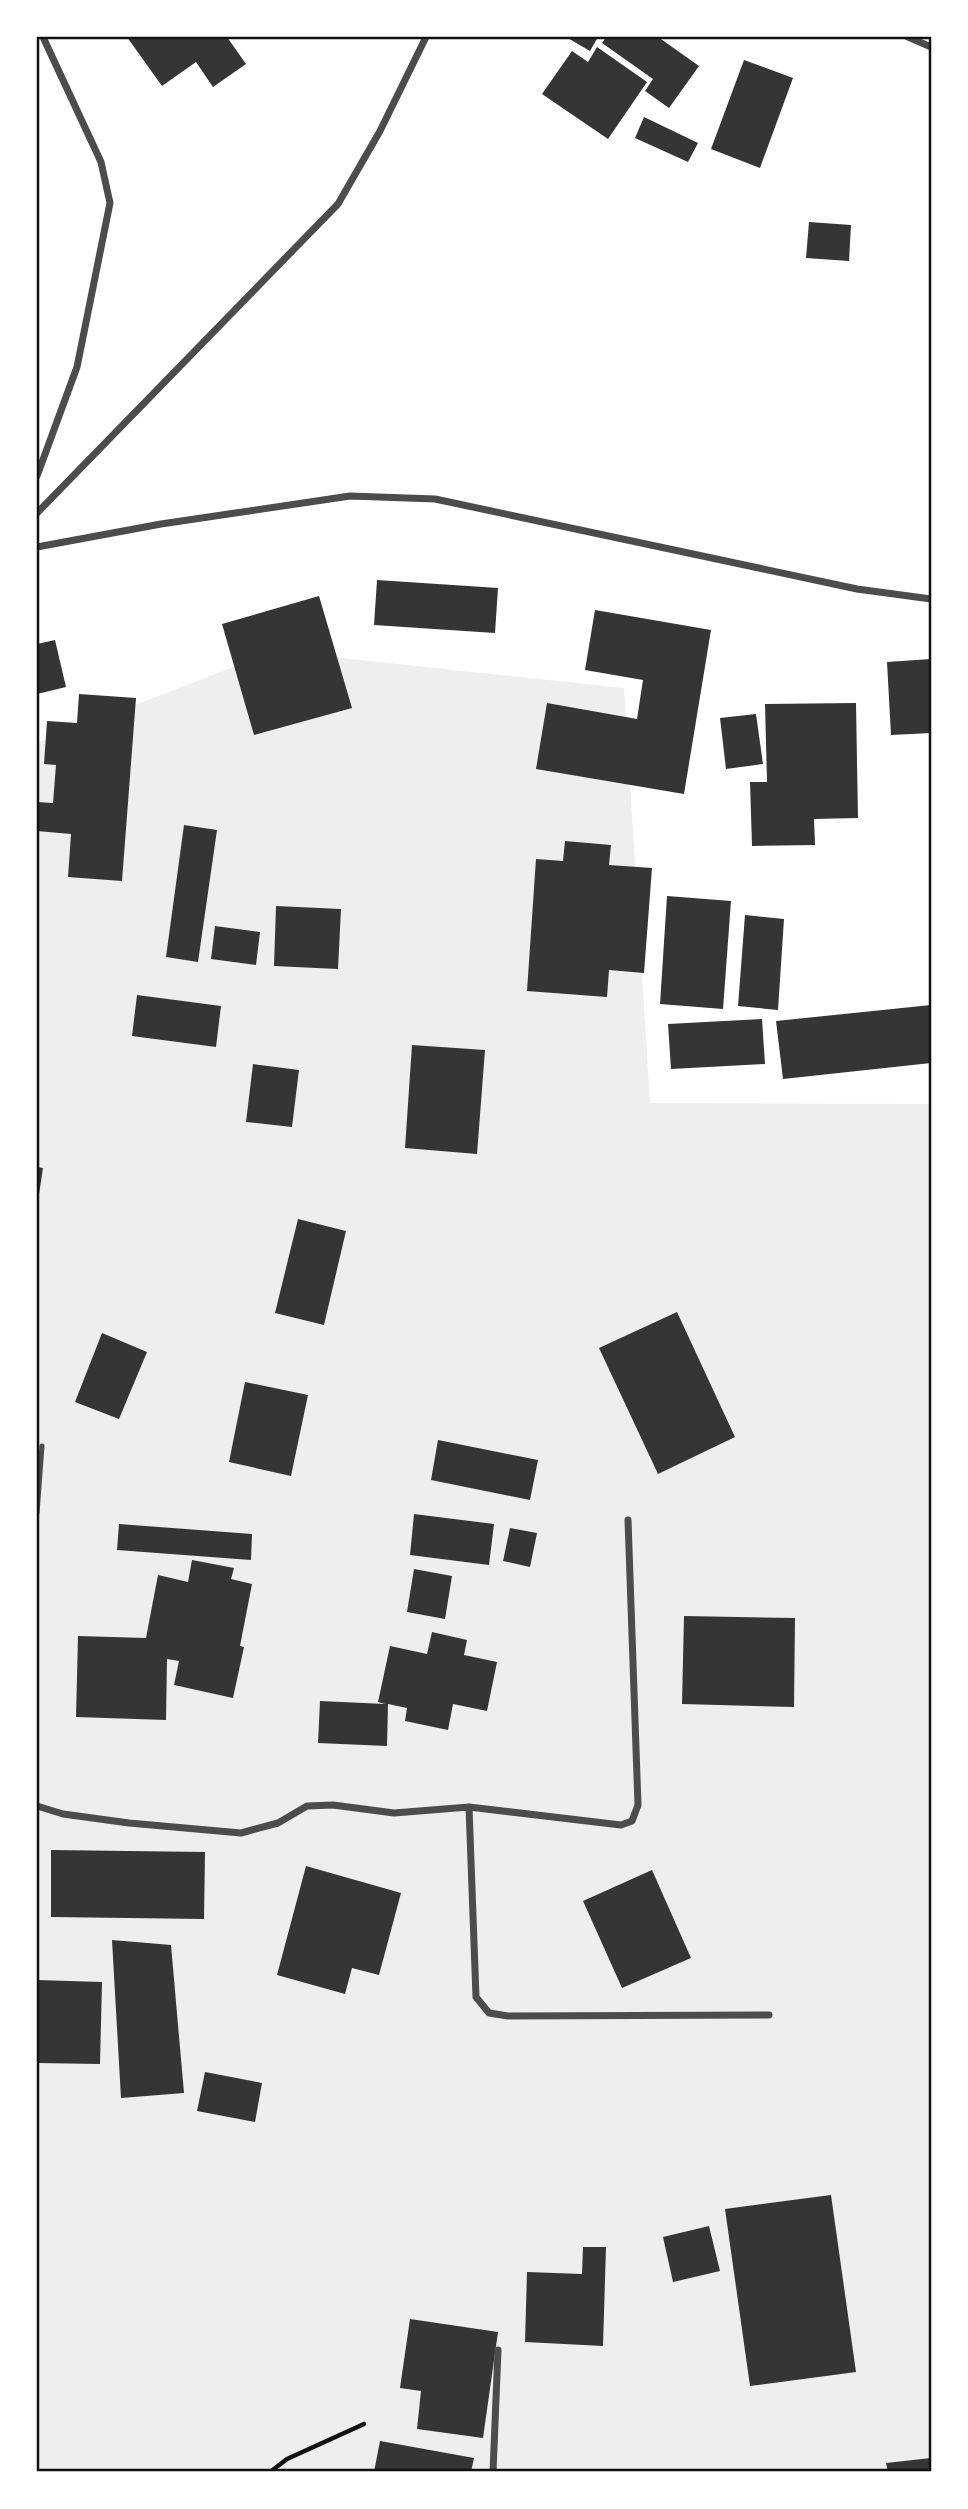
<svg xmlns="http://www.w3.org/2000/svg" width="968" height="2509" font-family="'Exo 2',sans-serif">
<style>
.green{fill:#eee}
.building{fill:#353535}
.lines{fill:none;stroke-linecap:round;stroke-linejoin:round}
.path{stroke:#111;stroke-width:4.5}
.service{stroke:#4c4c4c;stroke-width:5}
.minor{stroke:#4c4c4c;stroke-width:7}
.neatline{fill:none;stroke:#111;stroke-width:2.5}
</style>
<rect width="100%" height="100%" fill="#fff"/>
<path class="green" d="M275,651L624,688L650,1103L931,1104V2472H37V743Z"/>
<path class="building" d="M127,37H227L246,64L213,87L196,62L162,86Z
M566,37H598L590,51Z
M606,37H658L699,66L669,108L645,91L653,79L602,43Z
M597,47L647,82L608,139L542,94L572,51L588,62Z
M744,60L793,78L760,168L711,149Z
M644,117L698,143L688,162L635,138Z
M809,222L851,225L849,261L806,258Z
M377,580L498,588L495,633L374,625Z
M319,596L352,708L254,735L222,624Z
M595,610L711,630L684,794L536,769L547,703L637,719L643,680L585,670Z
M55,640L66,687L37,694V644Z
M931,659V733L891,735L887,662Z
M79,694L136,698L122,881L68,877L71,834L37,831V802L53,803L56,765L44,764L47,721L77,723Z
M856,703L858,818L814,819L815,845L752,846L750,782H767L765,704Z
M756,714L763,764L726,769L720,718Z
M184,825L217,830L198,962L166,957Z
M565,841L611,845L609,865L652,868L644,973L609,970L607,997L527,991L536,859L563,861Z
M667,896L731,901L723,1009L660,1004Z
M276,906L341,909L338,969L274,966Z
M745,915L784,919L778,1010L738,1006Z
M215,926L260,932L256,965L211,959Z
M137,995L221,1006L216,1047L132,1036Z
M931,1005V1063L783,1079L776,1021Z
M762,1019L765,1064L671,1069L668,1024Z
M412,1045L485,1050L477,1154L405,1148Z
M253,1064L299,1070L292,1127L246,1122Z
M37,1167L43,1168L38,1201H37Z
M298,1219L346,1231L324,1325L275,1313Z
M677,1312L735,1437L658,1474L599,1348Z
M102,1333L147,1352L119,1419L75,1402Z
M245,1382L308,1395L291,1476L229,1462Z
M438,1440L538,1460L530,1500L431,1480Z
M414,1514L494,1524L489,1565L410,1555Z
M119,1524L252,1534L251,1560L117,1550Z
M510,1528L537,1533L530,1567L503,1561Z
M192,1560L234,1568L231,1579L252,1584L240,1646L244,1647L233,1698L174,1685L179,1661L167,1659L166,1720L76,1717L78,1636L146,1638L158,1575L188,1582Z
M414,1569L452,1576L445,1619L407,1612Z
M684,1616L795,1618L794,1707L682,1704Z
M432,1632L467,1640L464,1655L497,1662L487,1711L453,1704L448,1730L405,1721L407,1708L388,1704L387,1746L318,1743L320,1701L385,1704L378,1702L390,1646L427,1654Z
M51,1850L205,1852L204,1919L51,1917Z
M306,1866L401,1893L379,1975L352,1968L345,1994L277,1975Z
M652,1870L691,1958L622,1988L583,1901Z
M112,1940L171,1945L184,2093L121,2098Z
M37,1980L102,1982L100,2064L37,2063Z
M205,2072L262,2083L255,2122L197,2111Z
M831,2195L856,2372L750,2386L725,2209Z
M709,2226L720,2271L673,2282L663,2237Z
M583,2247H606L603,2346L525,2342L527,2272L582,2274Z
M410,2319L498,2332L483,2438L417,2429L421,2391L400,2388Z
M380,2441L474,2458L471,2472H374Z
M931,2458V2472H888L886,2463Z"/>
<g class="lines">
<path class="path" d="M270,2472L287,2459L364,2424"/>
<path class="service" d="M37,1513L42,1446"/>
<path class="minor" d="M908,37L931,47
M37,476L77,367L110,203L101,162L43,37
M37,513L338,204L380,131L426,37
M37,547L161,524L350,496L435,499L857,589L931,599
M37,1806L63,1814L129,1823L241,1833L278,1823L307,1806L333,1805L394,1813L469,1807L621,1825L632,1821L638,1805L628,1520
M469,1807L476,1997L489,2013L508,2016L769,2015
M493,2472L498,2350"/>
</g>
<rect width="968" height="2509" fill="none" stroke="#ffffff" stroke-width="77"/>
<rect x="38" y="38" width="892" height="2432" class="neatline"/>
</svg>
